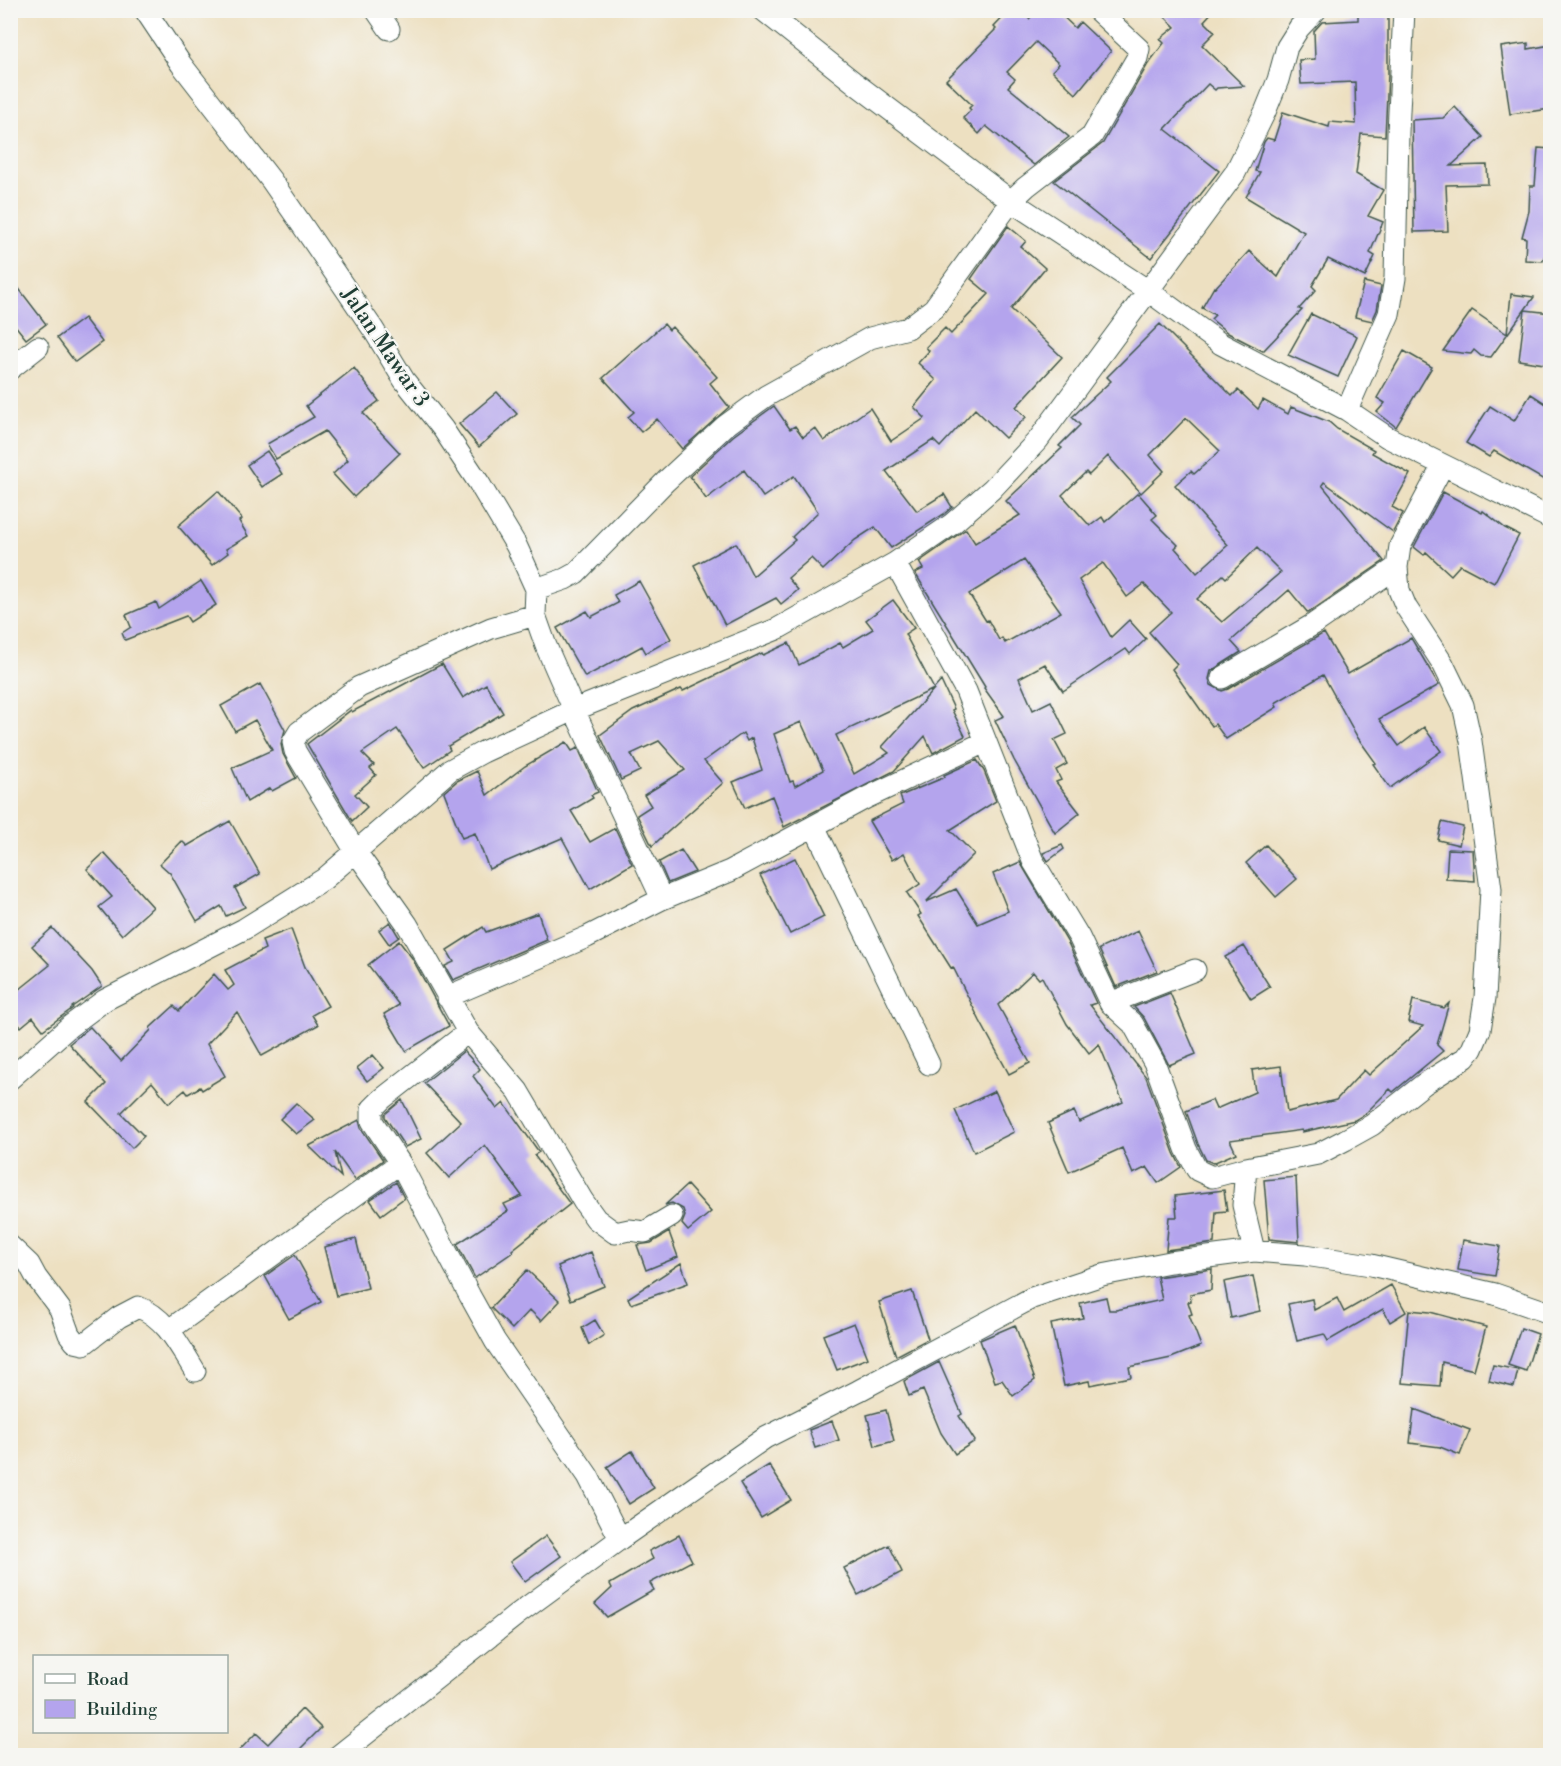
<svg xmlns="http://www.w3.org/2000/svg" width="1561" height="1766" font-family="'Libre Bodoni',serif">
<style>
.building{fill:#b4a4ed;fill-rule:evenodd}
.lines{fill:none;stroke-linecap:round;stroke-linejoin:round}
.minor-casing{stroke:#3e5549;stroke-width:23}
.minor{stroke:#fff;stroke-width:21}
.labels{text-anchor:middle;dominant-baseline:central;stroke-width:4.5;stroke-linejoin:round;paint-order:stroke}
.street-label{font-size:22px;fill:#1f3d34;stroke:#f6f6f2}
</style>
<rect width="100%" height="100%" fill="#f6f6f2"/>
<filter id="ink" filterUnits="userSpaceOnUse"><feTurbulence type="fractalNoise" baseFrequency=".0167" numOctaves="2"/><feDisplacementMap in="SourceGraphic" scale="12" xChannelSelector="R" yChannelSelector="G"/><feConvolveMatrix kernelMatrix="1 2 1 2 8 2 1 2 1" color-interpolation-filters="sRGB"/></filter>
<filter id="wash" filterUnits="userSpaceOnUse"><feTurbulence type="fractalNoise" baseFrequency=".008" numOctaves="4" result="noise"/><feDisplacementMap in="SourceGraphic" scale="24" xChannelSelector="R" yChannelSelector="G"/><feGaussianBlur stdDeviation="1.35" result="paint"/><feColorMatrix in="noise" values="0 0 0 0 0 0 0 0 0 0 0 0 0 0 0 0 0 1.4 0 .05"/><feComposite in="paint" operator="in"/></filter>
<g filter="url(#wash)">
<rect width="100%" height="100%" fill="#ede0c1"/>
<g id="blocks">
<path class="building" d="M1010,10H1020L1029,19L1038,10H1056L1075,28L1080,22L1111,51L1076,94L1052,71L1059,64L1036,42L1007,72L1015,79L1008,87L1069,137L1034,165L986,126L979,134L963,118L971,110L969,108L972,105L946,80L996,29L994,27Z
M1158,10H1214L1204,21L1215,32L1202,45L1244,86L1217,88L1215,90L1208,84L1165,129L1219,171L1151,258L1054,181L1103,143L1148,64L1164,43L1160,39L1175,27Z
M1388,10V74L1385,136L1361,134L1356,174L1383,190L1368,216L1383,222L1370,253L1375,256L1365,277L1328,259L1312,286L1316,290L1299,309L1302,310L1263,351L1228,333L1211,319L1215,315L1202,308L1214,287L1215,288L1249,251L1278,277L1304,232L1246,197L1260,172L1255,171L1264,142L1267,138L1274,140L1283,112L1329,127L1330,122L1356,124L1355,82L1301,84L1299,60L1315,59L1314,31L1322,22L1358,20V11Z
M1528,43V49L1551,45V109L1510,114L1501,47Z
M1455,107L1483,137L1451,166L1487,165L1488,184L1446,185L1448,231L1414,232L1412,120L1443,118Z
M1538,148L1551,149V234L1543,261L1525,260L1526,238L1522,237L1529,211L1530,186H1535Z
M1008,226L1026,241L1021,247L1045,268L1011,309L1062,357L1016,407L1026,417L1005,438L975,409L940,447L933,440L886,471L917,511L944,494L952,507L944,514L891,548L875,527L855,540L823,570L811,558L788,578L798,590L781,604L776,598L725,625L694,565L736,543L753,576L795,540L792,537L818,512L794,476L763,497L744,470L706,499L690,476L733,436L774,406L790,429L795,426L803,437L815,428L824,441L870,408L891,441L925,418L914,407L936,380L918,363L929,351L926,347L945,328L951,334L989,294L971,279Z
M10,277L46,324L26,339L10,319Z
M1364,282L1381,286L1377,310L1372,321L1355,317Z
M1511,294L1534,297L1491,357L1481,356L1474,350L1471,354L1443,351L1472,310L1507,334Z
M1525,310L1551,313V365L1519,360Z
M1311,314L1357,336L1338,377L1288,355Z
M84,318L102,342L75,362L57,338Z
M664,324L669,330L672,327L717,377L710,383L729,407L682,449L657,419L641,432L628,417L634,412L603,378Z
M1160,324L1232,396L1238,390L1258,409L1263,400L1288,414L1291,407L1329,422L1337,429L1374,450L1372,453L1410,474L1392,507L1403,513L1393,532L1324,482L1322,485L1384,561L1308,613L1289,590L1231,641L1241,652L1211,671L1209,679L1211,685L1222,691L1228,689L1324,633L1348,674L1411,638L1439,685L1379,719L1399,746L1424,727L1441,751L1390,788L1373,764L1376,763L1358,738L1323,675L1275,703L1277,707L1226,739L1215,724L1212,726L1172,669L1177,664L1149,632L1171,612L1144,584L1127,597L1103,563L1079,580L1111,637L1129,620L1146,639L1130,654L1126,649L1063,691L1045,664L1019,678L1033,710L1051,701L1067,734L1054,740L1067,764L1056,770L1061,780L1056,782L1080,813L1055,833L1014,760L995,720L1004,716L984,688L985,687L915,573L923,569L919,562L966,529L975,543L1020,515L1006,501L1062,448L1059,446L1080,425L1072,417L1111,381L1107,377ZM1186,418L1220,451L1194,474L1191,471L1175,485L1228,545L1197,573L1175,548L1178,545L1152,519L1157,515L1138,493L1105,522L1102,517L1090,526L1062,495L1086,472L1089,475L1108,456L1141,493L1164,471L1150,455ZM1257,548L1281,572L1222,622L1197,599L1223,575L1226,578ZM1024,560L1061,612L1005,643L1002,638L999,640L988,620L986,621L969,594Z
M1404,351L1432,367L1396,427L1377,412L1385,403L1377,398Z
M354,368L379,401L363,413L400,453L354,497L333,474L348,460L325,431L276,459L267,444L314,417L306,406Z
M497,392L517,414L479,447L459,424Z
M1531,394L1551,407V484L1494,451L1489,457L1466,443L1490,406L1514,421Z
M267,451L282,474L262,487L247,465Z
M218,491L242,519L239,521L248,536L226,549L228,553L212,565L178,526Z
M1443,492L1482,513L1483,511L1505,528L1519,535L1494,583L1460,565L1451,575L1426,552L1424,555L1414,547Z
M201,581L216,605L190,622L186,616L125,640L122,633L131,627L126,615L156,602L159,609Z
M639,581L671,639L646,653L642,646L585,677L557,628L587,611L591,617L618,603L614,595Z
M893,600L914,628L905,634L934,689L941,681L954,709L952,710L965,736L933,753L925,736L894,771L784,827L772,796L745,808L733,782L762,770L752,738L747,741L743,733L704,761L723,783L652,846L637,815L651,806L644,795L685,770L659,741L631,754L640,771L621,780L600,735L633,711L681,689L683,691L762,653L763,655L789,643L799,665L840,643L843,647L873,629L866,620ZM934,689L882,747L889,753L854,774L836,735ZM801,722L823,770L795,786L793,781L790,782L774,734Z
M442,664L463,698L486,684L503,713L448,746L450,750L424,768L397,729L362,753L374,765L370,768L376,775L355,794L367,807L352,821L307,744L351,710L352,712Z
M260,684L285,730L281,744L283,754L296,778L272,791L270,788L247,802L232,768L272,750L255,720L235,731L221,706Z
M566,742L572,751L578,748L598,792L591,795L593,798L571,811L590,842L615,828L632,864L590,889L562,838L489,869L475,833L462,838L444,792L457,781L477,771L487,795L525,766Z
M977,760L984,771L996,801L950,830L974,854L926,902L956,889L978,924L1008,911L993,874L1020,862L1068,943L1096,1003L1090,1005L1146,1077L1174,1153L1181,1167L1158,1183L1147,1167L1133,1174L1122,1148L1069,1172L1048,1123L1074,1111L1079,1122L1123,1102L1099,1044L1089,1053L1067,1024L1042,977L1039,979L1033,972L998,1005L1030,1063L1009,1074L980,1021L953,967L951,968L918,916L921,914L907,893L920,884L904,853L892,860L869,821L903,804L900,796L945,777L944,775Z
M230,821L260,874L235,888L245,907L226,916L221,906L197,921L170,873L160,864L182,841L187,846Z
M1442,822L1463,827L1459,845L1438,840Z
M1062,845L1064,849L1048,861L1043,853Z
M1266,845L1297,879L1276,897L1246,863Z
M1448,849L1473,850L1475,881L1446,879Z
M681,850L695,872L668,883L659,862Z
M104,853L153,907L122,935L99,907L112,897L87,869Z
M795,858L824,917L790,934L760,875Z
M538,913L547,940L453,980L445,966L454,962L447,950L483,927L486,932Z
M390,922L399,937L389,944L379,930Z
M52,928L92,971L102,986L72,1007L73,1008L43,1030L33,1017L21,1027L10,1015V997L50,965L32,946Z
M291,929L305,967L328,1006L312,1015L318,1025L262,1056L237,1012L207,1044L225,1076L202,1090L200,1087L188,1094L185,1090L169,1103L152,1082L121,1113L144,1136L132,1148L88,1102L106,1084L69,1044L90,1027L121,1061L151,1030L150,1028L174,1006L179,1011L214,974L228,990L234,985L225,970L265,949L262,940Z
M1138,931L1157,971L1116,987L1099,949Z
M399,941L412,958L449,1026L406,1051L384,1014L399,1005L368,965Z
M1244,946L1270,987L1251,999L1225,957Z
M1170,993L1196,1054L1169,1065L1144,1018L1134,1007Z
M1413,1000L1444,1008L1449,1003L1437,1045L1443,1051L1393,1092L1390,1089L1365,1114L1355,1120L1302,1132V1130L1230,1140L1236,1153L1213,1163L1206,1160L1198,1144L1186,1111L1212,1100L1216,1109L1255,1092L1252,1070L1281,1066L1287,1112L1336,1100L1364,1070L1369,1075L1423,1026L1408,1022Z
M464,1051L480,1069L473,1076L497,1109L504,1103L539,1152L534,1155L570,1204L512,1250L513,1252L475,1278L457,1244L508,1211L504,1204L522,1196L485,1145L449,1178L427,1153L461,1122L424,1083Z
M373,1055L384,1068L367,1081L357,1068Z
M995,1091L1014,1132L974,1152L955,1110Z
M402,1100L421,1139L405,1147L385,1117V1114Z
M296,1103L315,1120L296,1134L280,1119Z
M359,1120L361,1128L383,1160L355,1180L335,1152L341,1177L309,1146Z
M1296,1177L1299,1242L1269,1239L1264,1180Z
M396,1182L404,1198L381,1215L370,1200Z
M687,1185L711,1212L688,1231L682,1224L685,1216L683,1209L672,1203L665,1205Z
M1224,1190L1227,1211L1216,1212L1214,1243L1166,1250L1169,1217H1177L1175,1196Z
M669,1232L678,1257L646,1270L637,1245L651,1243Z
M356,1239L368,1288L336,1296L324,1247Z
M1463,1240L1500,1246L1495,1276L1458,1270Z
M591,1252L604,1286L571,1300L558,1266Z
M295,1255L321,1302L289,1319L265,1276Z
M681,1263L688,1283L631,1304L628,1298Z
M1212,1269L1211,1290L1190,1294L1191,1301L1188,1302L1192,1314L1189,1315L1201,1346L1171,1358L1129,1367L1131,1377L1090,1385L1089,1381L1064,1386L1051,1324L1083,1318L1080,1303L1106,1297L1109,1310H1116L1162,1300L1157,1277Z
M527,1270L560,1301L541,1321L530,1310L512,1329L491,1308Z
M1253,1276L1260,1311L1231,1318L1224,1282Z
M1391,1285L1406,1312L1390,1322L1383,1309L1328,1341L1324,1334L1297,1341L1288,1304L1312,1299L1314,1310L1337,1298L1344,1312Z
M912,1291L928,1339L896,1356L879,1302Z
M1409,1310L1430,1312L1486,1327L1474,1370L1442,1362L1440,1386L1402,1383Z
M595,1320L604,1335L589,1345L582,1328Z
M854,1323L868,1358L837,1370L823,1335Z
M1015,1325L1035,1380L1013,1396L1002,1380L995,1382L980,1340Z
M1521,1328L1538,1334L1526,1371L1508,1365Z
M939,1362L962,1414L959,1416L975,1441L955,1454L941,1433L923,1390L909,1396L904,1381Z
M1493,1365L1518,1370L1514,1387L1489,1381Z
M1414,1409L1470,1430L1460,1455L1440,1447L1410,1443Z
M886,1410L894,1441L875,1446L867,1415Z
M832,1421L839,1440L815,1448L809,1430Z
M632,1451L654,1488L629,1504L607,1467Z
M769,1465L791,1500L761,1518L740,1483Z
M679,1535L692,1561L650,1583L654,1590L607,1617L595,1604L612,1588L610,1584L653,1559L649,1551Z
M546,1536L561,1556L525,1582L510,1562Z
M889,1545L902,1572L858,1595L844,1568Z
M302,1709L321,1728L294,1755H235L256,1733L268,1744Z"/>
</g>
</g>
<g filter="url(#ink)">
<use href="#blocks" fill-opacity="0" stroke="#3e5549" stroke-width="1.5"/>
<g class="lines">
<defs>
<path id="minor" d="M145,10L181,64L271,180L298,219L373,329L404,380L443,429L479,483L516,545L536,589L535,615L546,646L574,710L662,899
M376,10L389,29
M763,10L856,84L1011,201L1147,290L1221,344L1347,410L1387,437L1550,518
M10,369L38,347
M1347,410L1389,314L1395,278L1398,132L1404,10
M895,563L966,691L1033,861L1079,937L1110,1003L1133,1024L1155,1064L1186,1149L1197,1170L1212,1177L1246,1168L1243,1205L1254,1251
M536,589L565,579L576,573L666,481L725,426L766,396L870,338L908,328L934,308L1011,201L1026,187L1092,136L1137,58L1139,49L1097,10
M535,615L491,628L359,687L299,732L293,742L295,751L356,852L407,924L468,1032L518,1091L583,1201L596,1219L615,1233L629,1230L645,1232L672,1216
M1222,678L1314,624L1397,567
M814,826L929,1064
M447,997L587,937L662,899L730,871L866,798L985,742
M1110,1003L1195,970
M468,1032L382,1099L372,1109V1121L400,1163L470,1296L495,1341L588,1476L620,1539
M10,1079L70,1026L105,1000L244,929L324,879L450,770L483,752L574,710L777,629L895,563L952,524L992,489L1038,440L1235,173L1265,112L1278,80L1287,47L1299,28L1316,10
M1246,1168L1318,1154L1345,1140L1372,1125L1424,1084L1465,1058L1472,1049L1480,1030L1485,998L1491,889L1471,741L1463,705L1443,664L1406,607L1399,590L1397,567L1400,546L1443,465
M10,1246L29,1264L36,1277L60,1309L69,1334L75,1342L84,1344L119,1317L138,1307C166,1317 180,1347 195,1371
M169,1330L400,1163
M338,1756L519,1613L620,1539L765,1438L858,1391L1032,1298L1102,1275L1170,1262L1254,1251L1305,1255L1371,1265L1495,1294L1550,1313"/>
</defs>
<use href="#minor" class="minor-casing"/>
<use href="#minor" class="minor"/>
</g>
</g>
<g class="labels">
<g class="street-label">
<text transform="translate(385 347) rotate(56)">Jalan Mawar 3</text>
</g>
</g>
<rect width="1561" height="1766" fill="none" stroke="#f6f6f2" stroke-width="36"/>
<rect x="33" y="1655" width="195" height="78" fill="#f6f6f2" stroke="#a0aca6" stroke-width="1.5"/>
<rect x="45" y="1674" width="30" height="9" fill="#ffffff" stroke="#a0aca6" stroke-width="1.5"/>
<text x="87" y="1685" font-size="18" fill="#1f3d34">Road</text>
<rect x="45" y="1700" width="30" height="18" fill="#b4a4ed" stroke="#a0aca6" stroke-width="1.5"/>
<text x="87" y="1715" font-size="18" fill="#1f3d34">Building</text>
</svg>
